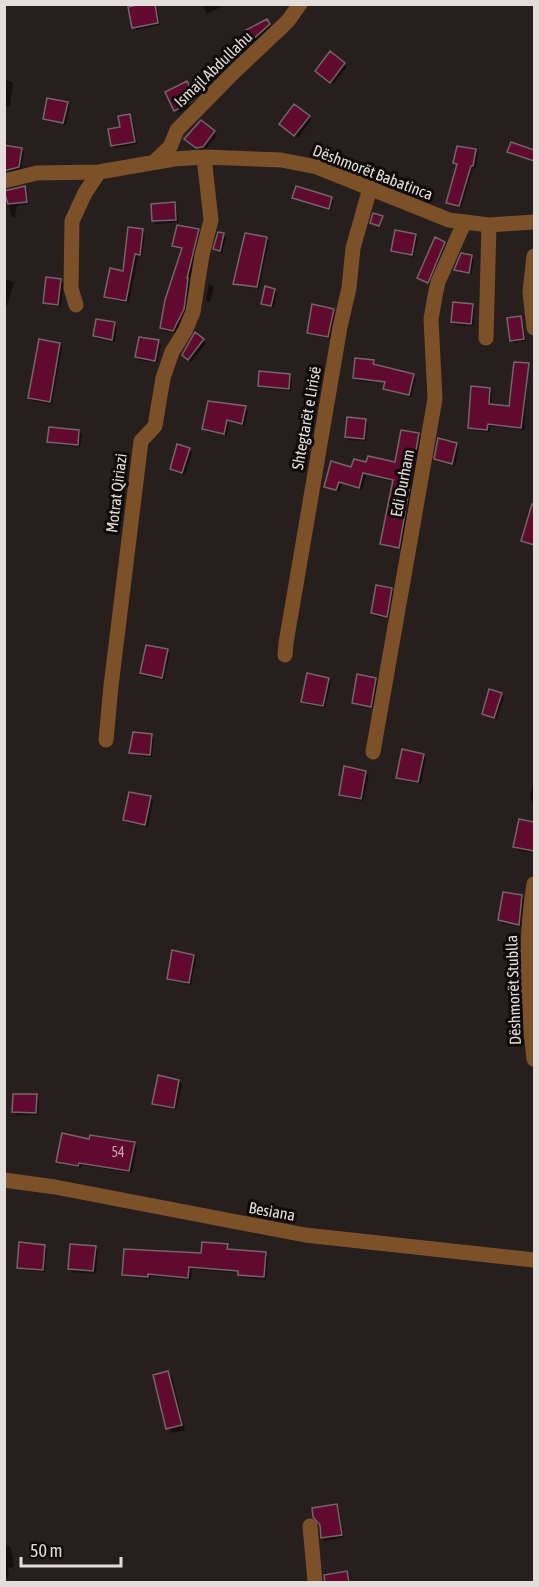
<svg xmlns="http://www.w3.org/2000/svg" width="539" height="1587" font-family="'Asap Condensed',sans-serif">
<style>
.shadow{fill:#0007}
.building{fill:#61092e;stroke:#716769;stroke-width:1.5}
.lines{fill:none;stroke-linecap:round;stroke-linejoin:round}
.minor{stroke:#7d5128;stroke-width:15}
.labels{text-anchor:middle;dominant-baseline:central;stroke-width:6;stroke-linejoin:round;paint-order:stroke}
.number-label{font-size:14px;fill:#c2a8b0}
.street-label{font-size:16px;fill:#e3dddc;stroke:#0d0a09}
</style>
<rect width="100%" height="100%" fill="#271f1d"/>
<path class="shadow" d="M144,4H155L157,6L160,25L136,30L134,27Z
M202,4H227L207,14Z
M270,24L272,28L256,42L253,39Z
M344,64L347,67L333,84L319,73Z
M4,80L10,81L13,83L10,107L4,106Z
M189,86L197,101L192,107L179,113L176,110Z
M67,103L70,106L66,125L48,121L45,118Z
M130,116L133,119L137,144L115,148L112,145Z
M309,117L311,120L298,138L284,127Z
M201,122L217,135L205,150H200L189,142Z
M4,141L9,144V148L21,149L24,152L21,170L8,173L4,170Z
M475,150L478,153L476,168H473L461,208L450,205L448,202L458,166L455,162Z
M25,188L27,190L29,204L17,206L15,217H13L10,214L8,192Z
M294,197L331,198L334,201L331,211L297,200Z
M174,204L177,207L178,222L156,224L153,221Z
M198,230L201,233L189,281L191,282L186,313L176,333L164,331L161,328L183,249L174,245Z
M143,231L145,233L142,257L138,256L129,303L109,299L106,296L124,272Z
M223,235L226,238L222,253L215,249Z
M415,235L418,238L414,257L396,253L393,250Z
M266,238L269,241L259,289L238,286L235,283Z
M444,243L447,246L431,285L419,278Z
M471,257L474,259L471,275L458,272L456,270Z
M4,278L14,283L7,306L4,305Z
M61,281L64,283L61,307L48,305L45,302Z
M209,284L214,287L210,303L206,300Z
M274,290L277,293L274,308L265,306L262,303Z
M472,306L475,308L473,326L456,325L453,322Z
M334,310L336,313L331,339L312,335L309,332Z
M521,318L523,321L526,341L514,343L511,340Z
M114,324L117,327L115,342L97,339L94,336Z
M196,334L206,343L191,362L183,355Z
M158,342L161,345L157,363L139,360L136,357Z
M59,344L62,347L52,404L33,401L30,398Z
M373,361L376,366L413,376L416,378L411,397L388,391L385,388L386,383L357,381L354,378Z
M290,376L292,379L291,391L262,388L260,385Z
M524,387L527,390L524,430L490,426V432L472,430L469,427L490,389L492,392L491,406L510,408Z
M245,408L248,410L245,426L229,422L227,435L207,432L204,429Z
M365,420L368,423L366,441L349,440L346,437Z
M79,432L82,434L80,447L52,444L49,441Z
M418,435L421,437L402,550L385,546L382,543L394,482L366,475L362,490L342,484L339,492L325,486L352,469L396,464Z
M457,444L459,447L455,466L439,462L436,459Z
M189,449L192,452L185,475L174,472L171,469Z
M529,517L534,519V546L523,540Z
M391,589L394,592L389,619L375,616L372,613Z
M167,650L170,653L164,680L144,676L142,673Z
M328,679L331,682L325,708L305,704L303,701Z
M375,679L378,682L374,709L356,705L353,702Z
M501,694L504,697L497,720L486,716L483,714Z
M152,735L154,738L152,757L134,755L131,752Z
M423,755L426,758L421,784L401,780L398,777Z
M366,772L369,775L363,801L343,797L341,794Z
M534,777V803L530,799Z
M150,797L153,800L148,827L128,823L125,820Z
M520,821L534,823V853L518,850L515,847Z
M522,897L525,900L522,927L502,923L499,920Z
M194,956L196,959L191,985L171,981L168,978Z
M179,1081L182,1084L176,1110L156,1106L154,1104Z
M36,1096L39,1099L38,1115H17L14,1112Z
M91,1140L134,1144L137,1146L132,1173L82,1165L81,1168L61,1164L58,1161Z
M44,1246L47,1249L45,1272L22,1270L19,1267Z
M227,1246L230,1250L265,1253L268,1256L266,1280L242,1277L240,1273L192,1269L191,1280L150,1276V1279L127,1277L124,1274L202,1255Z
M95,1247L98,1250L96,1274L72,1272L69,1269Z
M168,1373L172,1377L185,1430L172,1433L168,1428Z
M336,1506L339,1508L344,1537L325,1541L322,1538L321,1524Z
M8,1545L11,1548L14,1567L8,1568L9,1577L4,1578V1546Z
M347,1572L350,1575L351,1582H325L326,1576Z"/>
<path class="building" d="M141,4H155L158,23L132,28L128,7Z
M267,19L270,24L252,40L246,30Z
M330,51L345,63L330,83L315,71Z
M187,81L195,98L189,104L174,111L165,92Z
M47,98L68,102L63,123L43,119Z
M294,104L310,116L294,136L279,124Z
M130,114L135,142L111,146L108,129L120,127L118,116Z
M201,120L215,131L203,147L196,148L184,139Z
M511,142L534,150V161L507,152Z
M4,145L22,148L19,167L4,171Z
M457,146L476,149L473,166H471L459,206L446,203L457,164L453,163Z
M25,186L27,202L8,204L4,191Z
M296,186L332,197L329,209L292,198Z
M175,202L176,220L152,221L151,204Z
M373,213L383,216L379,226L370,223Z
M177,225L199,229L187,278H188L184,309L173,331L160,328L165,300L182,248L172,246Z
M128,227L143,229L140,255L135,254L126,301L104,297L110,268L123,271Z
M395,230L416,234L412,255L391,251Z
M218,232L224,233L220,251L213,249Z
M245,233L267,237L257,287L233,284Z
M435,237L445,242L428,283L417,278Z
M461,253L472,255L469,273L454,270Z
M46,277L61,279L58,305L43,303Z
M265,286L275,289L271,306L261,304Z
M453,302L473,304L471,324L451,322Z
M312,304L334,309L328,337L307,333Z
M521,316L524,339L510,341L507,318Z
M96,319L115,322L112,340L93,336Z
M195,332L204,339L188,360L182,355Z
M139,337L159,340L155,361L135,357Z
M39,339L60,343L50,402L28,398Z
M355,358L374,360L373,364L414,374L409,395L383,389L385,382L353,378Z
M514,362L529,363L521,428L488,424L487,430L468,428L471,386L490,388L489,404L509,406Z
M259,371L290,374L289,389L258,386Z
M208,401L246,406L242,424L227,420L224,434L202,429Z
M347,417L366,419L364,439L345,437Z
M49,427L79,430L78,445L47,442Z
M401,430L419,433L399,548L380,544L393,480L363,473L359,488L339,482L336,490L324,487L331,461L351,467L354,459L366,462L368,456L395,462Z
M438,438L457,443L452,464L434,459Z
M177,444L190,448L182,473L170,469Z
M532,504L534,505V545L521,541Z
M376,585L392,588L387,617L371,613Z
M146,645L168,649L162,678L140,673Z
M307,673L329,678L323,706L301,702Z
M357,674L376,678L371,707L352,703Z
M489,689L502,693L494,718L482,714Z
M133,732L152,734L150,755L129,753Z
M402,749L424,754L418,782L396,778Z
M344,766L366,771L361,799L339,795Z
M129,792L151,796L145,825L123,820Z
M519,819L534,822V851L513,847Z
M503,892L522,895L519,925L498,920Z
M172,950L194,955L189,983L167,979Z
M158,1075L179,1080L174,1108L152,1104Z
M13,1094H37L36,1113L12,1112Z
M62,1133L89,1139L90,1135L135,1142L129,1171L79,1163L78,1166L56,1162Z
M19,1242L45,1245L43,1270L17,1268Z
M202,1242L228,1244L227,1249L266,1252L264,1277L238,1275V1271L189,1267L188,1278L148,1274V1277L122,1275L124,1249L201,1253Z
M70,1244L96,1246L93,1271L68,1269Z
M168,1371L182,1425L166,1429L153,1375Z
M337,1504L342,1535L321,1538L320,1525L313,1517L312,1508Z
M347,1571L349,1582H325L324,1575Z"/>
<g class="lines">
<path class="minor" d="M154,162L170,147L177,130L233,73L288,21L300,4
M4,181L37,173L99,172L174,159L204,157L281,160L317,167L449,220L489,225L534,222
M76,305L71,288L72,221L85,193L99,172
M534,328L530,292L534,256
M486,338L489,225
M285,655L286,643L340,327L349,288L353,248L370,188
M106,740L111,686L141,441L155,426L163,378L172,352L185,331L193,312L202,255L211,220L204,157
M373,752L435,399L431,319L435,296L438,282L464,223
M534,884C524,942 527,1001 534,1059
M4,1180L55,1187L305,1235L534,1260
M310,1526L315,1582"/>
</g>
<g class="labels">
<g class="number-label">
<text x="118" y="1152">54</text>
</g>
<g class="street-label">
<text transform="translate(213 69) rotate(-44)">Ismajl Abdullahu</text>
<text transform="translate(373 172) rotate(21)">Dëshmorët Babatinca</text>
<text transform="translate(306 418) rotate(-80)">Shtegtarët e Lirisë</text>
<text transform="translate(402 483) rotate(-79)">Edi Durham</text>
<text transform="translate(116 493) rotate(-83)">Motrat Qiriazi</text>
<text transform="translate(513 990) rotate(-92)">Dëshmorët Stublla</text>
<text transform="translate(272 1211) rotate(10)">Besiana</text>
</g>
</g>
<rect width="539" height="1587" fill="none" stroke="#e3dddc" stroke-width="12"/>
<path d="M21 1557v9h100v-9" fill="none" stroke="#e3dddc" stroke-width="3"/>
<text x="30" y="1557" font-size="18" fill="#e3dddc" stroke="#0d0a09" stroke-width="4.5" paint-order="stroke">50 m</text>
</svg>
